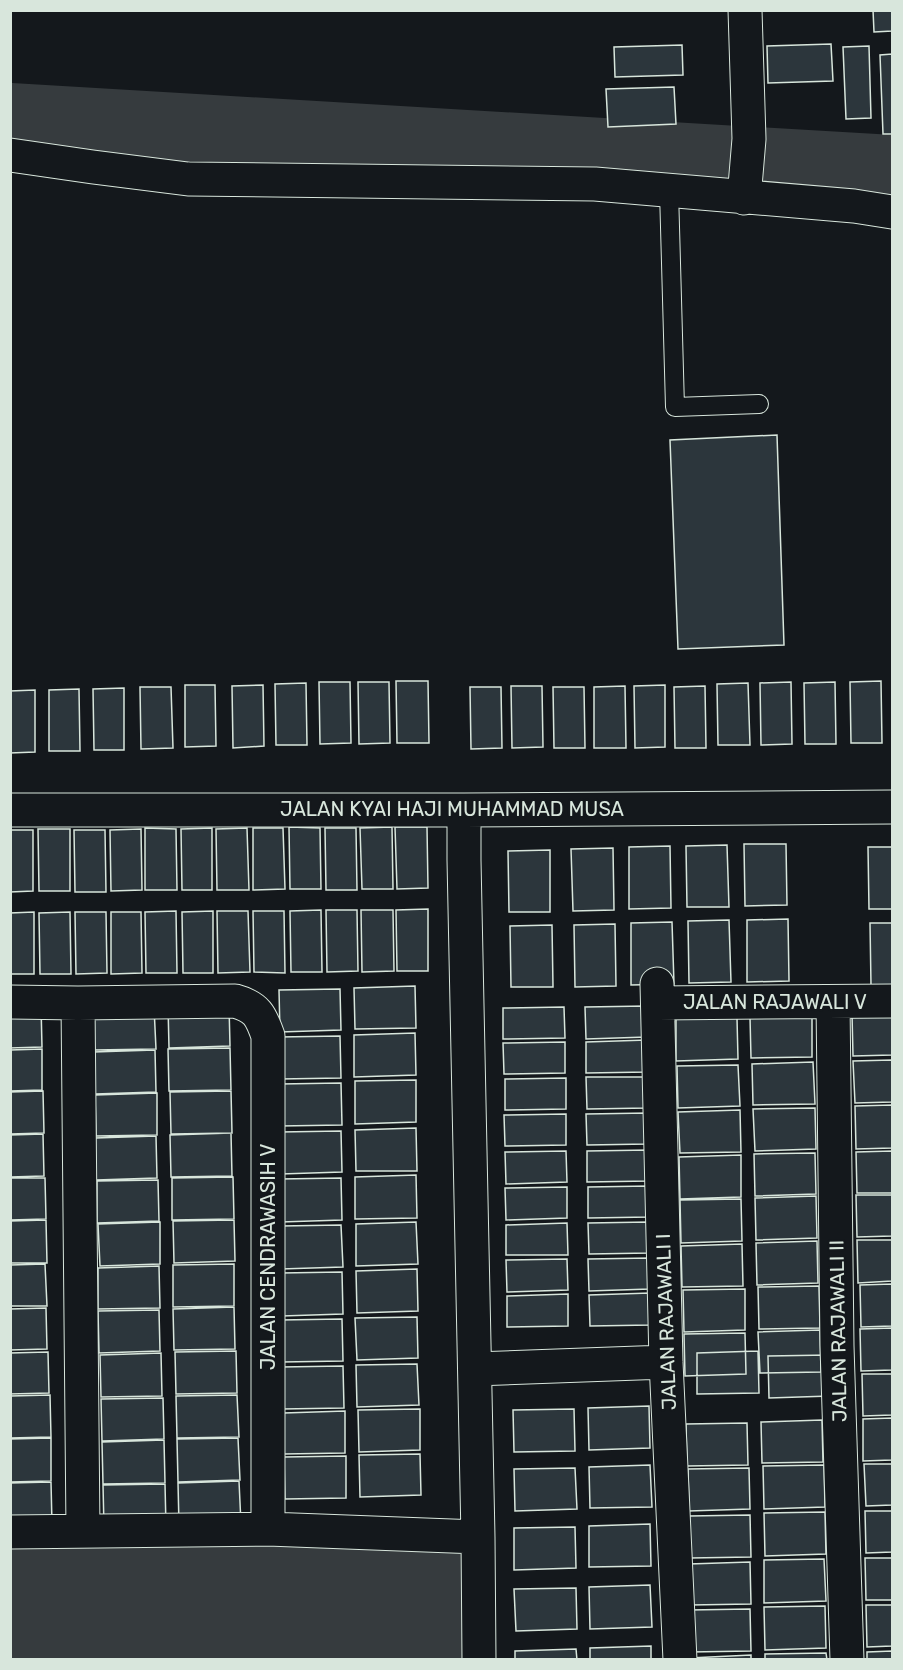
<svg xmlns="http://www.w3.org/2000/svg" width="903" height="1670" font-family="Rubik,sans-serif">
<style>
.water{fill:#363b3e;stroke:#939e99;stroke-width:1.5}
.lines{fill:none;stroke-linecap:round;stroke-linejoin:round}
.river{stroke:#363b3e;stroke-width:72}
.building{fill:#2c363c;stroke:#d8e6dc;stroke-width:1.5}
.lane-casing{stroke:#d8e6dc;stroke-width:20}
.street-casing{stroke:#d8e6dc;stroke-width:35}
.lane{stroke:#14181c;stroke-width:18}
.street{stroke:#14181c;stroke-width:33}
.labels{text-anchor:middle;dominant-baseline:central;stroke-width:4.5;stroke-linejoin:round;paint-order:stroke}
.street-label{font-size:20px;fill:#d8e6dc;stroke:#14181c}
</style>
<rect width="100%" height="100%" fill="#14181c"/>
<path class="water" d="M10,1532L478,1537L479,1659H11Z"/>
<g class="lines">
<path class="river" d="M10,119L892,171"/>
</g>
<path class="building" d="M873,10H892V31L874,32Z
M831,44L833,81L768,83L767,46Z
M682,45L683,75L615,77L614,47Z
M869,46L871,118L846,119L843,47Z
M892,54V134H883L880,55Z
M674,87L676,124L608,127L606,89Z
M777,435L784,645L678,649L670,440Z
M396,681H428L429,743H397Z
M881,681L882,743H851L850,682Z
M319,682H350L351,743L320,744Z
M358,682H389L390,743L359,744Z
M791,682L792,744L761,745L760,683Z
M835,682L836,744H805L804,683Z
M306,683L307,745H276L275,684Z
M748,683L750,745H718L717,684Z
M185,685H215L216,746L185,747Z
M263,685L264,746L233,748L232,686Z
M665,685V747L635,748L634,686Z
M511,686H542L543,747L512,748Z
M625,686L626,748H594V687Z
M705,686L706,748H675L674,687Z
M140,687H171L173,748L141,749Z
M470,687H501L502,748L471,749Z
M553,687H584L585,748H554Z
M124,688V750H94L93,689Z
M79,689L80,751H49V690Z
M35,690V752L10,753V691Z
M289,827L320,828L321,889H290Z
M392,827L393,889H362L360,828Z
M395,827H427L428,888L397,889Z
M145,828L176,829L177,890H145Z
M212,828V890H182L181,829Z
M247,828L249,890H217L216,829Z
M253,828H283L285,889L253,890Z
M325,828H356L357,890H326Z
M38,829H70V891H39Z
M141,829L142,890L111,891L110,830Z
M10,830H33V891L10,892Z
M74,830H105L106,892H75Z
M744,844H786L787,905L745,906Z
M727,845L729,907H687L686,846Z
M670,846L671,908L629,909V847Z
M868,847H892V909H869Z
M613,848L614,910L573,911L571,849Z
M550,850V912H509L508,851Z
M428,909V971H397L396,910Z
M321,910L322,972H291L290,911Z
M326,910H357L358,971L327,972Z
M361,910H393L394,971L362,972Z
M176,911L177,973H146L145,912Z
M213,911V973H183L182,912Z
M217,911H248L250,972L218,973Z
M253,911H284L285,973L254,972Z
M34,912V974H10V913Z
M70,912L71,974H40L39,913Z
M75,912H106L107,973L76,974Z
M111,912H141L142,973L111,974Z
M788,919L789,981L747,982V920Z
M729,920L731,982L689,983L688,921Z
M672,922L674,984L631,985V923Z
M870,923H892V985H871Z
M615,924L616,986L575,987L574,925Z
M552,925L553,987H511L510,926Z
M415,986L416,1028L355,1029L354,988Z
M340,989L341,1030L280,1032L279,990Z
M41,1005L42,1047L10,1048V1006Z
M229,1005L230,1046L169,1048L168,1006Z
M646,1006L647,1037L586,1039L585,1007Z
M154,1007L156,1049L94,1050L93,1008Z
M564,1007L565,1038L503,1039V1008Z
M892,1013V1055L853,1056L852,1014Z
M812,1015V1057L751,1058L750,1017Z
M737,1018L738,1059L676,1061V1019Z
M415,1033L416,1075L354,1077V1035Z
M340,1036L341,1078L280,1079L279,1037Z
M647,1040L648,1072L586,1073V1042Z
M565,1042V1073L504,1074L503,1043Z
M230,1048L231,1090L169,1091L168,1049Z
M42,1049V1090L10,1091V1050Z
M155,1050L156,1092L95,1094L93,1052Z
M892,1060V1102L855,1103L853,1061Z
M813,1062L815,1104L753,1105L752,1064Z
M738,1065L740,1106L678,1108L677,1066Z
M586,1077H647L648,1108L587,1109Z
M566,1078V1109L505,1110V1079Z
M416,1080V1122L355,1124V1081Z
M341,1083L342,1125L280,1126V1084Z
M43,1091L44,1133L10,1134V1092Z
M231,1091L232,1133L171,1134L170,1092Z
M157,1093V1135L96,1136L95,1095Z
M892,1105V1148L856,1149L855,1106Z
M815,1108L816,1149L755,1151L753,1109Z
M740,1110L741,1152L680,1153L678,1112Z
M648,1113V1144L587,1145L586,1114Z
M566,1114V1145L505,1146L504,1115Z
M416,1128L417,1171H356L355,1130Z
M341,1131L342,1172L281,1174L280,1132Z
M231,1133L232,1176L171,1177L170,1135Z
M43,1134L44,1176L10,1177V1135Z
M156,1136L157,1178L96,1180L95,1138Z
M649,1150V1181L587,1182V1151Z
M566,1151L567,1182L506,1184L505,1152Z
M892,1151V1193H857L856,1152Z
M815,1153L816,1194L755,1196L754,1154Z
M741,1155V1197L680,1199L679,1157Z
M416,1175L417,1218L355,1219V1177Z
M233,1177L234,1219L172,1220V1178Z
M10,1178H45L46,1219L10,1220Z
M341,1178L342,1220L281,1222L280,1179Z
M158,1180L159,1221L97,1223V1181Z
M649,1186L650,1217L588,1218V1187Z
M567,1187V1218L506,1220L505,1188Z
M856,1195H892V1236L857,1237Z
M816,1196L817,1238L756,1240L755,1198Z
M741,1199L742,1241L681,1243L680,1200Z
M46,1220L47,1263H10V1221Z
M234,1220L235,1261L174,1263L173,1221Z
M160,1222V1264L100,1266L98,1224Z
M416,1222L418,1264L356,1266V1224Z
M649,1222L650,1253L589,1254L588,1223Z
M567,1223L568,1255H506V1225Z
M341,1225L343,1267L281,1269V1226Z
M857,1240H892V1281L858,1283Z
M817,1241L818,1283L757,1285L756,1243Z
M742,1244L743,1286L682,1287L681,1246Z
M650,1258V1289L589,1291L588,1259Z
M567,1259L568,1290L507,1292L506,1260Z
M45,1264L47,1306H10V1265Z
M234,1264V1306L173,1307V1265Z
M159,1266L160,1308L98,1309V1268Z
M417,1269L418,1311L357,1313L356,1271Z
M342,1272L343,1314L282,1316L281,1273Z
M892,1284V1326L861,1327L860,1285Z
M819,1286L820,1328L759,1329L758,1287Z
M745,1289V1330L684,1332L683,1290Z
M650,1293L651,1325L590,1326L589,1295Z
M568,1294V1326L507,1327V1296Z
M234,1307L235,1349L174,1350L173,1309Z
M46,1308L47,1349L10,1350V1309Z
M159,1310L160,1351L99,1353L98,1311Z
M417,1317L418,1358L357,1360L355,1318Z
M342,1319L343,1361L282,1362L280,1320Z
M892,1328V1370L861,1371L860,1329Z
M820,1330L821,1372L760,1373L758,1332Z
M745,1333L746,1374L685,1376L684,1334Z
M236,1351L237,1393L176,1394L175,1352Z
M758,1351L759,1393L697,1394V1353Z
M48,1352L49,1393L10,1394V1353Z
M161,1353L162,1396L101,1397L100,1355Z
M829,1355L830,1396L769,1398L768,1356Z
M417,1364L419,1405L357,1407L356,1365Z
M343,1366L344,1408L282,1409L281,1367Z
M862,1374H892V1415L863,1416Z
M50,1395L51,1437L10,1438V1396Z
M237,1395L239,1437L177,1438L176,1396Z
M163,1398L164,1439L102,1441L101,1399Z
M649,1406L650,1448L589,1450L588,1408Z
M420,1409V1450L359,1452L358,1410Z
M574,1409L575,1451L514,1452L513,1410Z
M345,1411V1453L284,1454V1413Z
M892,1418V1460L863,1461V1419Z
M822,1420L823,1462L762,1463L761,1422Z
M747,1423L748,1465L687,1466L686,1424Z
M51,1438V1481L10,1482V1439Z
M238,1438L240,1480L178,1482L177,1439Z
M164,1440L165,1483L103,1484L102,1442Z
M420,1454L421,1495L360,1497L359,1455Z
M346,1456V1498L285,1499L284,1457Z
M864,1464H892V1505L866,1506Z
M650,1465L652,1507L590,1508L589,1467Z
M824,1465L825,1507L764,1509L763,1466Z
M575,1468L577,1509L515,1511L514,1469Z
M749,1468L750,1509L689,1511L688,1469Z
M239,1481L241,1524L179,1525L178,1483Z
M51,1482L52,1524L10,1525V1483Z
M165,1484L166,1526L104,1528L103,1485Z
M865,1511H892V1552L866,1553Z
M825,1512L826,1554L765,1556L764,1513Z
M750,1515L751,1557L690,1558L689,1516Z
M650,1524L651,1566L589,1567V1526Z
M575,1527L576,1568L514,1570V1528Z
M865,1558H892V1600H866Z
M824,1559L826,1601L764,1603V1560Z
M750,1562L751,1604L690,1605L689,1564Z
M650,1585L652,1627L590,1629L589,1587Z
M576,1588L577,1629L516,1631L514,1589Z
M866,1605H892V1646L867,1647Z
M825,1606L826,1648L765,1650L764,1607Z
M750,1609L751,1651L690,1652L689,1610Z
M651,1646V1660H590V1648Z
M576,1649L577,1660H515V1651Z
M892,1651V1660H867V1652Z
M826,1653L827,1660H765V1654Z
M751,1655V1660H691L690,1658Z"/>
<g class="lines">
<defs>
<path id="lane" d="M669,191L675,407L759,404"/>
<path id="street" d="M10,155L93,167L188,179L595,184L854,206L892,212
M744,198L749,139L745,10
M10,810H464L892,807
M464,810V860L478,1537L479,1660
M657,984L666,1362L680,1660
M10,1002L78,1003L235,1001C257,1007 261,1016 268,1036V1529
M833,1002L837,1346L847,1660
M78,1003L83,1531
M658,1003L892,1001
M475,1369L666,1362
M10,1532L268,1529L478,1537"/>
</defs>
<use href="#lane" class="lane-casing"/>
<use href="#street" class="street-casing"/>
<use href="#lane" class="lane"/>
<use href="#street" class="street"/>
</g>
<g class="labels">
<g class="street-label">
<text x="452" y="809">JALAN KYAI HAJI MUHAMMAD MUSA</text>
<text x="775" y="1002">JALAN RAJAWALI V</text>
<text transform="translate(268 1257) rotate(-90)">JALAN CENDRAWASIH V</text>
<text transform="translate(666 1322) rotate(-92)">JALAN RAJAWALI I</text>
<text transform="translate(838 1331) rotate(-91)">JALAN RAJAWALI II</text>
</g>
</g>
<rect width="903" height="1670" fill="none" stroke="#d8e6dc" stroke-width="24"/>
</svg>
